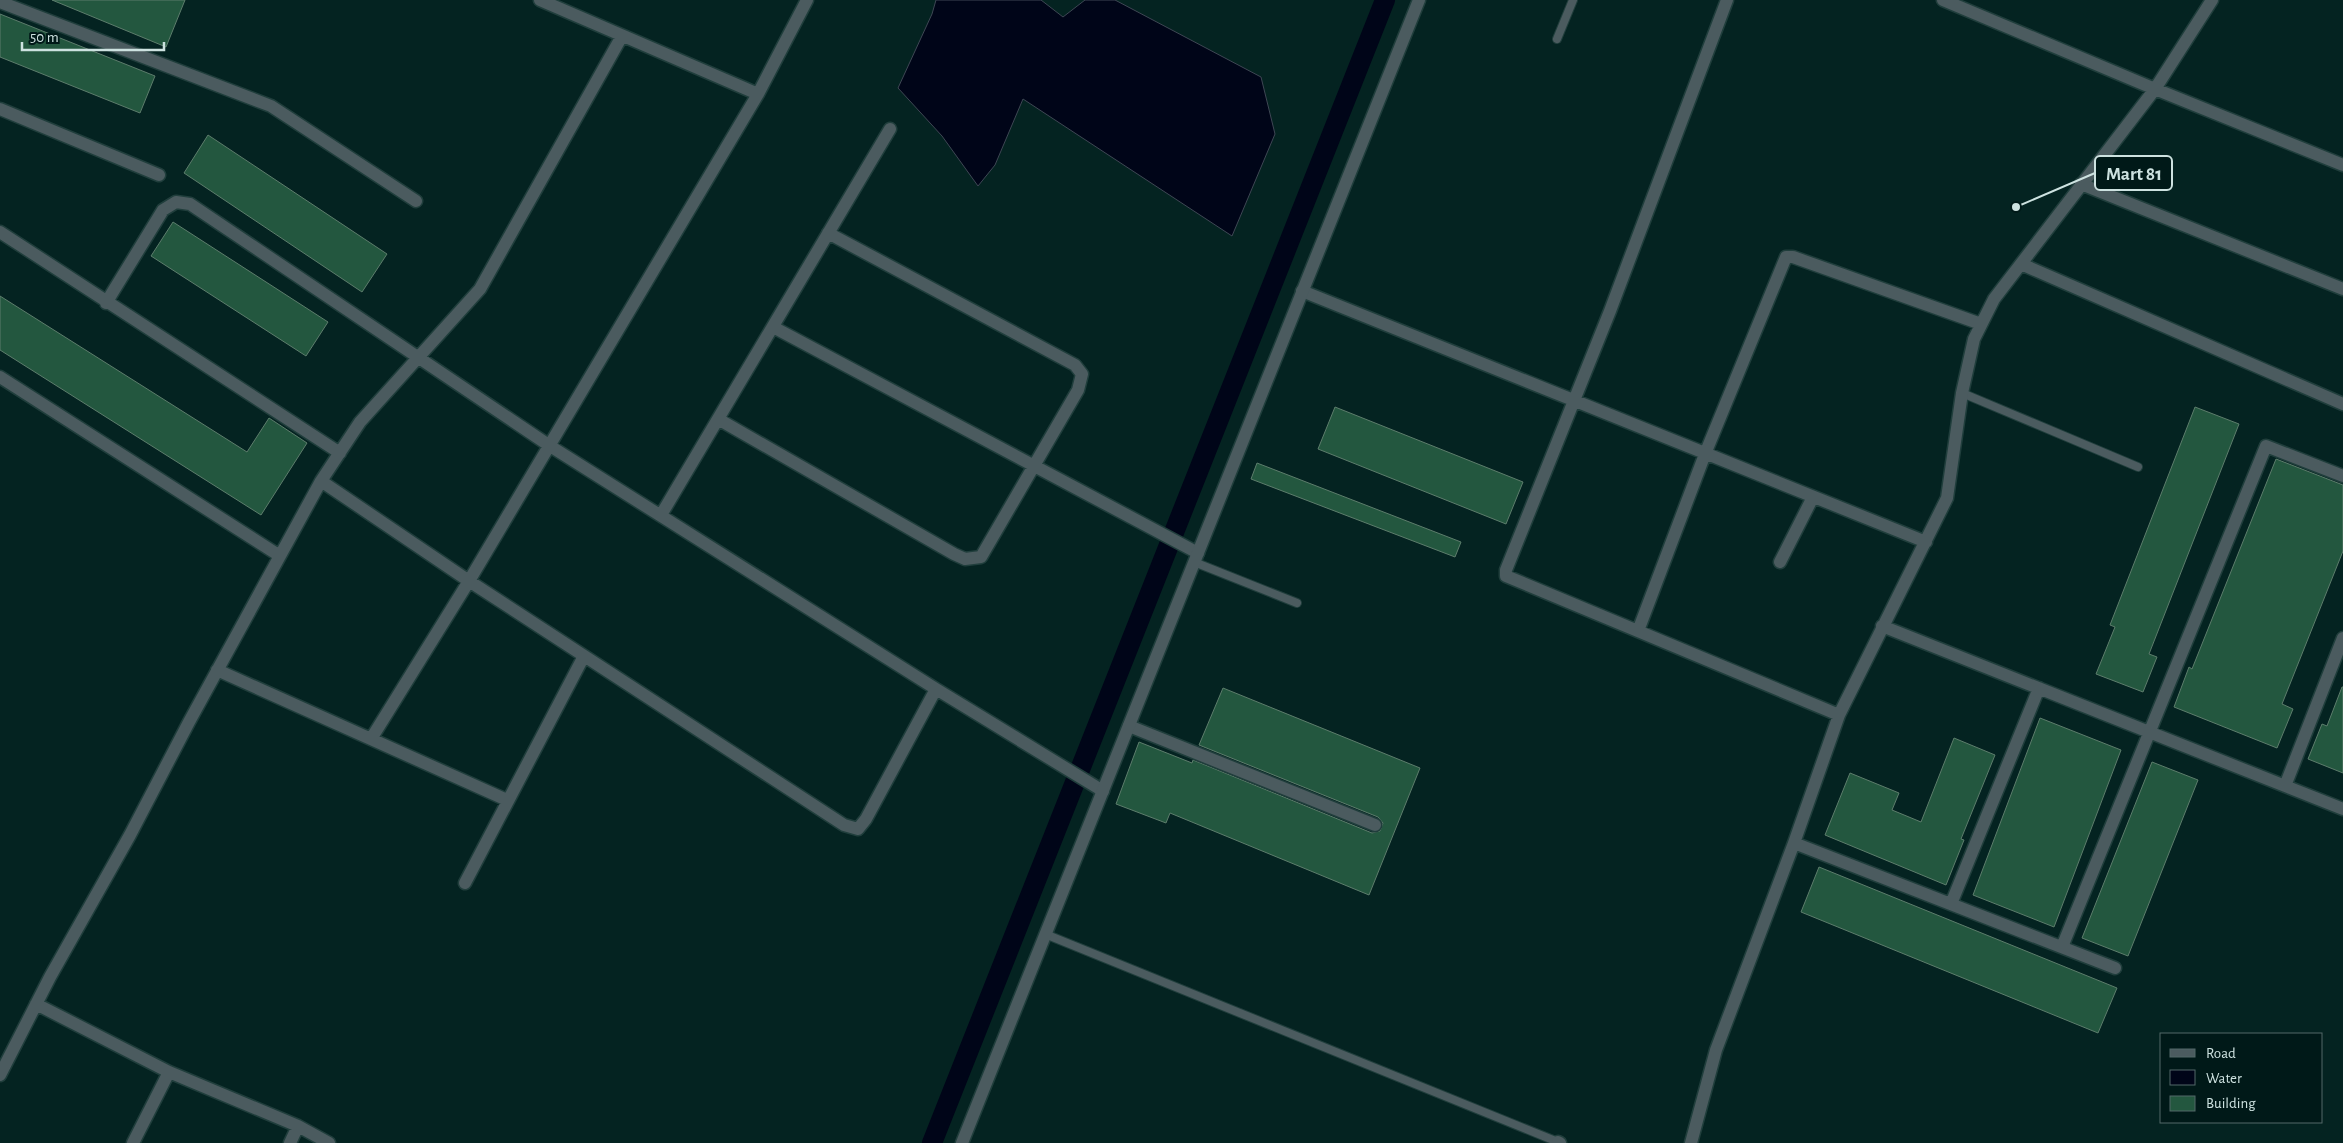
<svg xmlns="http://www.w3.org/2000/svg" width="2343" height="1143" font-family="'Alegreya Sans',sans-serif">
<style>
.water{fill:#000518;stroke:#3e4754}
.lines{fill:none;stroke-linecap:round;stroke-linejoin:round}
.canal{stroke:#000518;stroke-width:20}
.building{fill:#23573f;stroke:#5d7d6c}
.service-casing{stroke:#203e3c;stroke-width:10}
.minor-casing{stroke:#203e3c;stroke-width:15}
.tertiary-casing{stroke:#203e3c;stroke-width:15}
.service{stroke:#4b5b5f;stroke-width:8}
.minor{stroke:#4b5b5f;stroke-width:12}
.tertiary{stroke:#4b5b5f;stroke-width:12}
.leader{fill:none;stroke:#cde2e0;stroke-width:2}
.callout-dot{fill:#cde2e0;stroke:#001918;stroke-width:2}
.callout{fill:#001918;stroke:#cde2e0;stroke-width:2}
.callout-label{font-size:19px;text-anchor:middle;font-weight:bold;fill:#cde2e0}
</style>
<rect width="100%" height="100%" fill="#042321"/>
<path class="water" d="M936,0H1041L1063,17L1085,0H1115L1261,77L1275,134L1232,236L1023,99L995,165L978,186L942,136L898,88L932,14Z"/>
<g class="lines">
<path class="canal" d="M932,1143L1385,0"/>
</g>
<path class="building" d="M52,0H185L166,47Z
M0,14L155,76L140,113L0,57Z
M208,135L387,254L362,292L184,173Z
M173,222L328,322L306,356L151,256Z
M0,296L247,452L269,418L307,443L261,515L0,350Z
M1335,407L1523,482L1506,524L1318,449Z
M2195,407L2239,424L2149,654L2157,657L2143,692L2096,674L2115,627L2110,625Z
M2276,459L2343,485V551L2282,704L2293,709L2277,748L2174,707L2189,667L2192,669Z
M1257,463L1461,542L1455,557L1251,479Z
M2342,687H2343V773L2308,759L2322,724L2327,726Z
M1223,688L1420,768L1369,895L1170,813L1166,823L1116,804L1139,742L1192,763L1193,760L1372,833L1380,831L1383,823L1378,817L1199,745Z
M2040,718L2121,750L2054,927L1973,895Z
M1954,738L1995,755L1961,839L1964,840L1946,885L1825,835L1850,773L1899,793L1892,810L1921,822Z
M2152,762L2198,780L2128,956L2082,938Z
M1819,867L2117,988L2098,1033L1801,912Z"/>
<g class="lines">
<defs>
<path id="service" d="M1557,39L1573,0
M1962,393L2138,467
M1194,562L1297,603
M1045,934L1558,1142"/>
<path id="minor" d="M540,0L758,94
M1727,0L1610,311L1506,570V576L1839,715
M1943,0L2155,89L2343,165
M0,2L271,106L416,201
M0,109L159,175
M2081,184L2343,289
M0,232L340,453
M2021,264L2343,404
M1302,291L1926,542
M106,303L163,210L176,202L190,204L550,446L936,689L1103,791
M773,327L1198,553
M0,377L280,556
M718,419L954,554L965,559L981,557L1078,390L1082,374L1075,365L828,233
M321,481L469,581L844,825L858,829L866,819L936,689
M661,515L890,129
M1780,562L1813,497
M1882,626L2343,809
M1638,631L1705,454L1786,257H1793L1981,324
M217,670L507,800
M1129,726L1375,825
M371,739L469,581L758,94L807,0
M2285,786L2343,638
M1794,843L2115,968
M465,883L584,656
M1951,904L2039,688
M2062,947L2266,446L2343,476
M36,1004L169,1072L298,1126L329,1143
M0,1075L50,977L130,835L189,722L321,481L360,422L480,289L622,36
M1558,1142L1560,1143
M133,1143L169,1072
M290,1143L298,1126
M1691,1143L1716,1050L1794,843L1839,715L1947,498L1962,393L1974,339L1994,299L2155,89L2212,0"/>
<path id="tertiary" d="M962,1143L1419,0"/>
</defs>
<use href="#service" class="service-casing"/>
<use href="#minor" class="minor-casing"/>
<use href="#tertiary" class="tertiary-casing"/>
<use href="#service" class="service"/>
<use href="#minor" class="minor"/>
<use href="#tertiary" class="tertiary"/>
</g>
<path class="leader" d="M2016 207L2095 173"/>
<circle class="callout-dot" cx="2016" cy="207" r="5"/>
<rect class="callout" x="2095" y="156" width="77" height="34" rx="5"/>
<g class="callout-label">
<text x="2134" y="180">Mart 81</text>
</g>
<rect x="2160" y="1033" width="162" height="90" fill="#001918" stroke="#526968"/>
<rect x="2170" y="1049" width="25" height="8" fill="#4b5b5f" stroke="#526968"/>
<text x="2206" y="1058" font-size="15" fill="#cde2e0">Road</text>
<rect x="2170" y="1070" width="25" height="15" fill="#000518" stroke="#526968"/>
<text x="2206" y="1083" font-size="15" fill="#cde2e0">Water</text>
<rect x="2170" y="1096" width="25" height="15" fill="#23573f" stroke="#526968"/>
<text x="2206" y="1108" font-size="15" fill="#cde2e0">Building</text>
<path d="M22 42v8h142v-8" fill="none" stroke="#cde2e0" stroke-width="2.5"/>
<text x="30" y="42" font-size="15" fill="#cde2e0" stroke="#001918" stroke-width="4" paint-order="stroke">50 m</text>
</svg>
